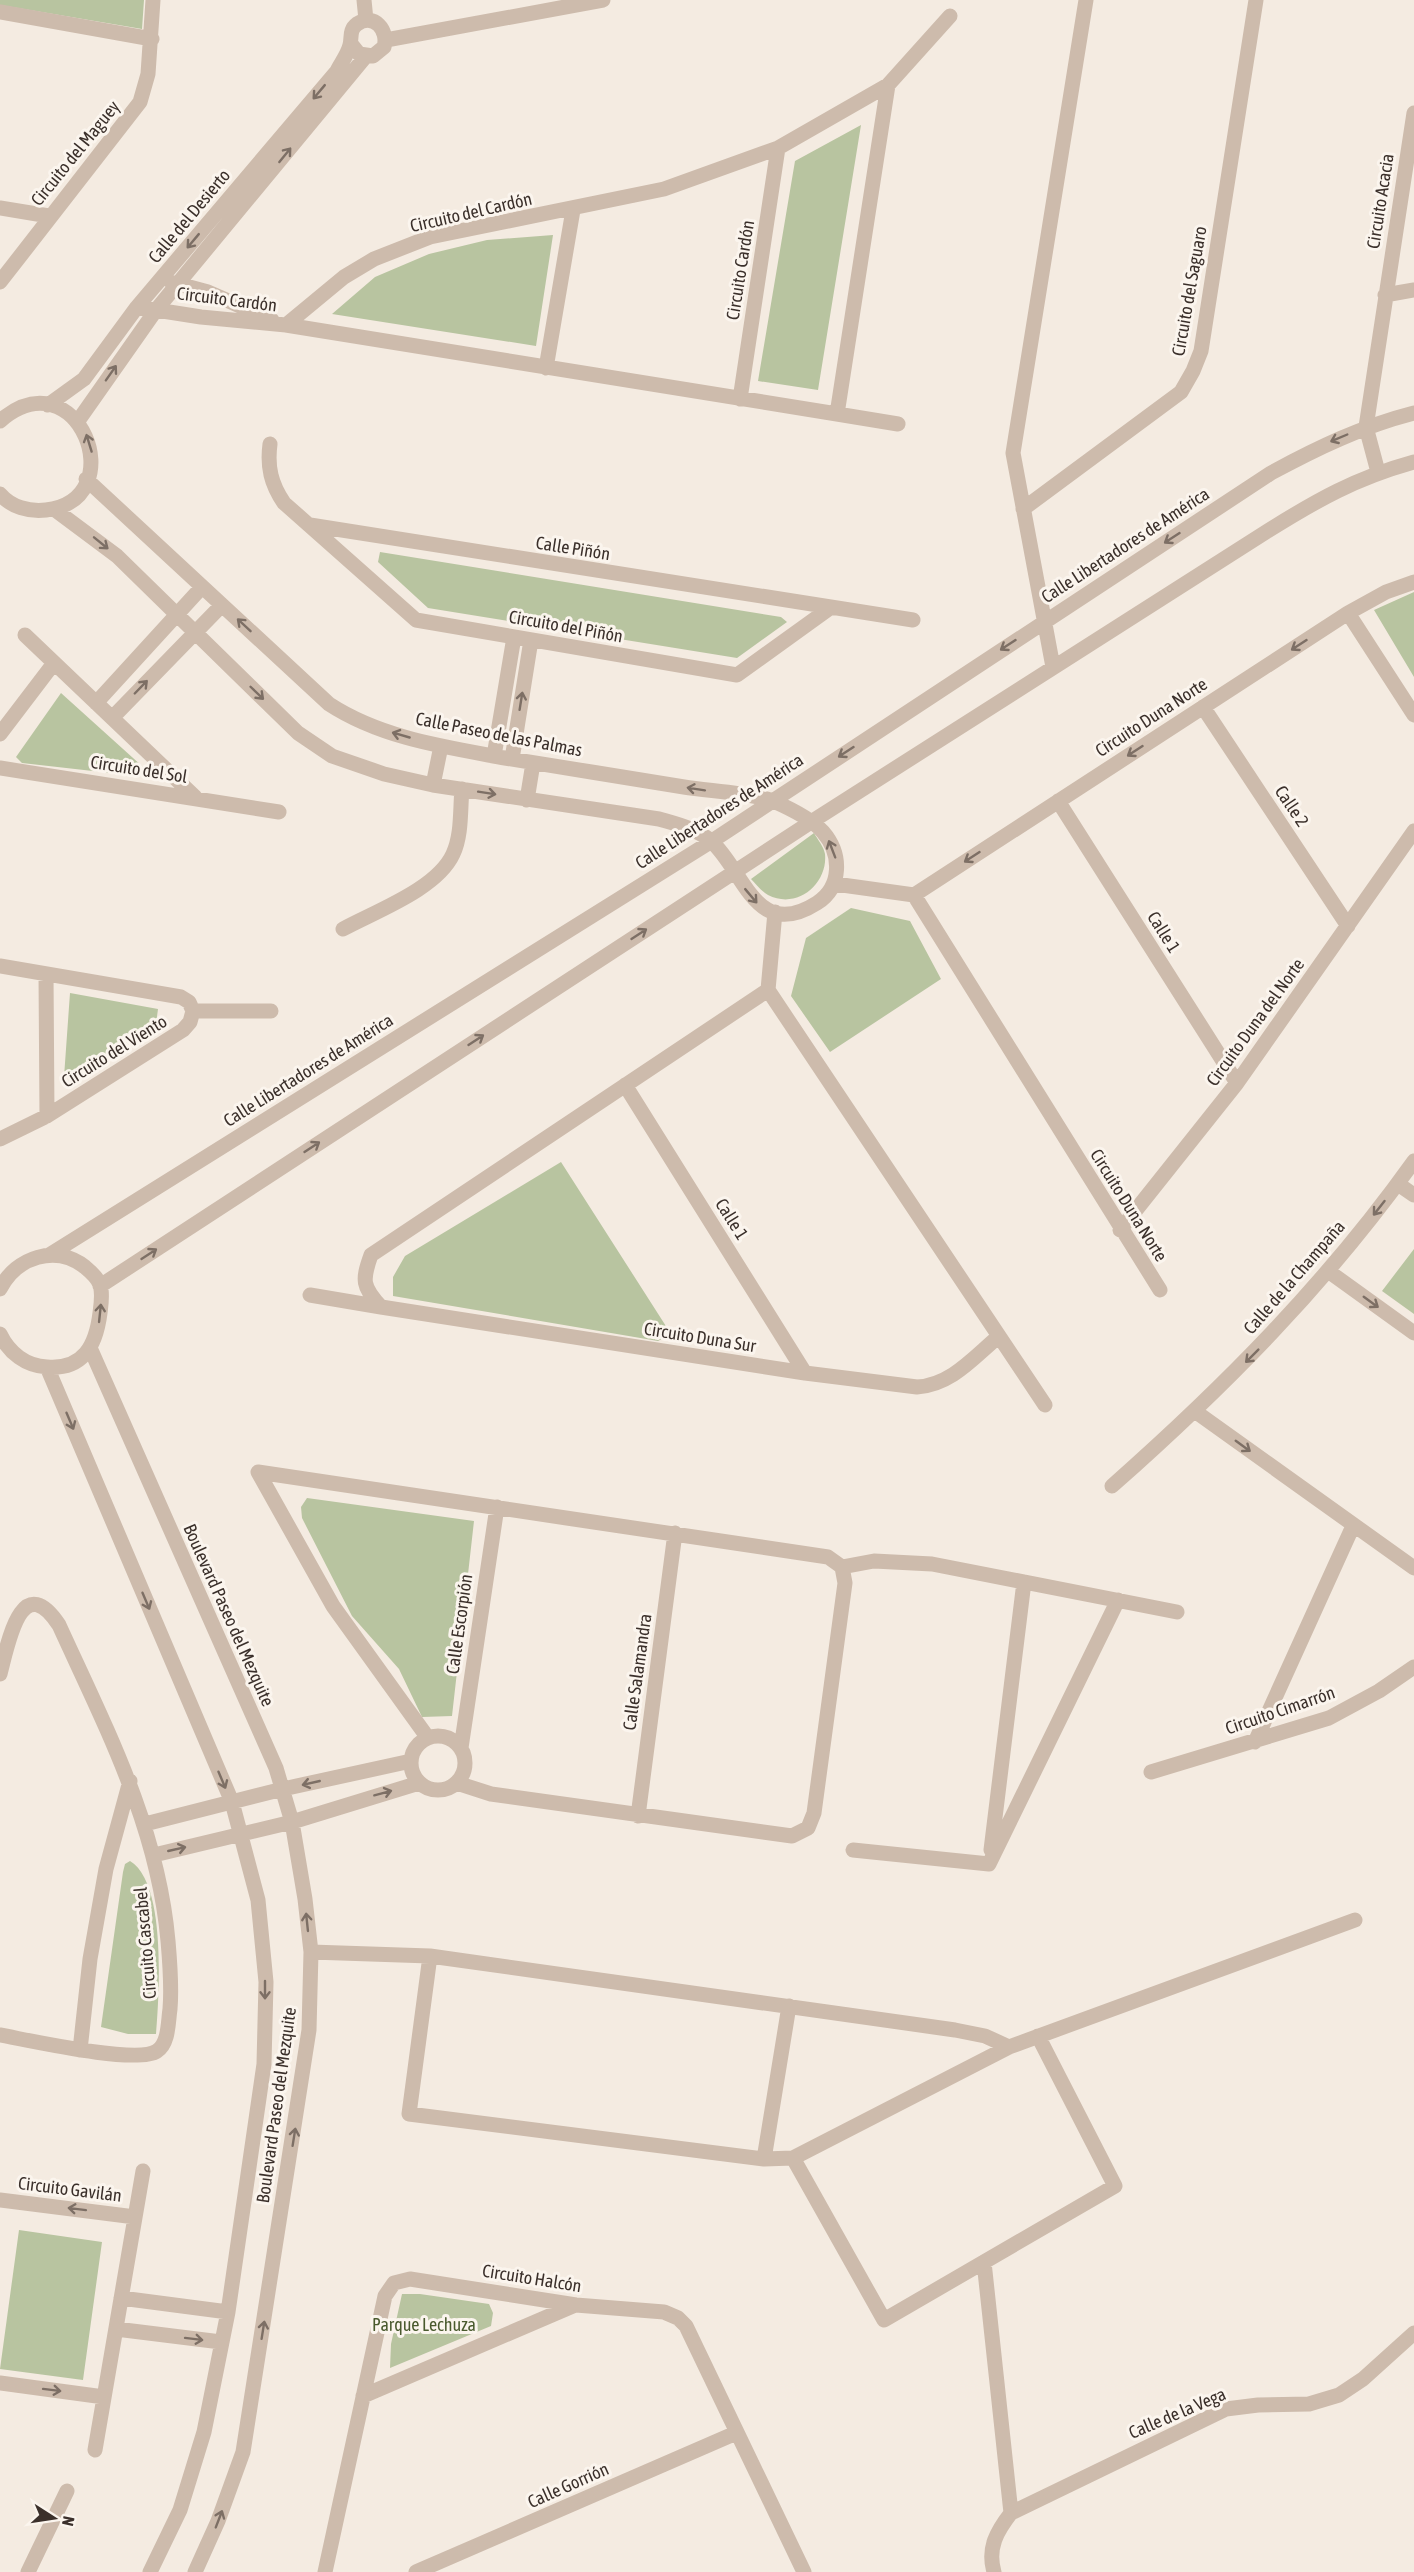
<svg xmlns="http://www.w3.org/2000/svg" width="1414" height="2572" font-family="'Asap Condensed',sans-serif">
<style>
.green{fill:#b8c4a0}
.lines{fill:none;stroke-linecap:round;stroke-linejoin:round}
.minor{stroke:#cdbbac;stroke-width:15}
.oneway{stroke:#7d6f65}
.labels{text-anchor:middle;dominant-baseline:central;stroke-width:6;stroke-linejoin:round;paint-order:stroke}
.street-label{font-size:18px;fill:#3b302b;stroke:#fbf5ee}
.park-label{font-size:18px;fill:#4a5a2e;stroke:#fbf5ee}
</style>
<rect width="100%" height="100%" fill="#f4ebe1"/>
<path class="green" d="M0,0H144L142,29L0,5Z
M861,125L818,390L758,381L795,161Z
M553,235L536,346L332,314L375,277L429,254L487,240Z
M380,552L781,617L787,622L737,658L428,608L378,562Z
M1414,592V677L1374,610Z
M61,693L143,767L137,776L22,763L16,757Z
M814,833C818,840 824,847 825,854C828,884 797,910 768,895C762,892 756,884 751,879Z
M851,908L910,921L941,979L830,1052L791,996L806,938Z
M70,993L158,1009L156,1024L75,1078L64,1077Z
M561,1162L671,1334L658,1341L393,1296V1277L405,1256Z
M1414,1249V1314L1382,1291Z
M307,1498L474,1521L452,1716L422,1717L399,1669L352,1616L302,1518L301,1507Z
M130,1861C167,1883 159,1995 156,2034H128L101,2027L123,1872L125,1864Z
M19,2230L102,2242L83,2380L0,2369Z
M402,2294H420L489,2304L493,2313L491,2326L390,2368L391,2344Z"/>
<g class="lines">
<path class="minor" d="M364,0L366,20
M0,12L152,39
M386,40L603,0
M888,85L950,16
M0,208L49,216
M0,282L140,102L148,74L153,0
M171,282L208,292L272,320
M1385,295L1414,290
M137,307L201,317L286,325L837,414L888,85L778,148L664,189L430,237L374,259L344,277L286,325
M546,368L573,210
M740,399L778,148
M48,405L84,379L137,307L337,71C341,63 348,54 350,45C352,37 349,30 357,24C374,12 389,31 384,47L373,56L359,54L351,44
M837,414L898,424
M0,421C77,354 135,499 46,510C29,512 11,507 0,494
M78,421L156,310L366,56
M270,444C267,467 271,484 284,503L416,620L737,675L830,608
M1378,472L1366,427L1414,113
M54,509L117,556L298,733L332,756L384,774L433,785L659,819C676,824 698,829 712,842C744,871 756,942 817,903C842,887 842,854 823,832C812,819 789,808 773,801C752,793 709,791 684,787C624,777 565,768 505,758C445,747 381,738 329,704L86,479
M1023,509L1181,392L1193,371L1201,351L1256,0
M310,525L913,620
M1348,613L1414,715
M25,635L195,797
M1053,667L1013,453L1086,0
M96,703L202,587
M1203,707L1348,926
M112,718L222,605
M0,734L54,663
M494,756L514,637
M512,759L531,640
M0,768L279,812
M433,785L441,746
M527,800L533,763
M1058,801L1237,1083
M835,884L914,895L1348,613L1386,592L1414,582
M914,895L1160,1290
M775,912L768,990L1045,1405
M343,929C376,911 437,889 453,854C462,835 460,810 462,789
M0,966L181,997L189,1002L193,1011L190,1022L183,1030L47,1116L0,1139
M46,974L47,1116
M768,990L371,1255C362,1280 362,1287 381,1307L805,1373L917,1387C951,1385 973,1358 998,1337
M193,1011H271
M625,1085L805,1373
M1398,1184L1414,1195
M1120,1230L1237,1083L1414,831
M49,1255L712,841L1271,473C1317,448 1363,426 1414,413
M1328,1271L1414,1333
M100,1286L811,822L1266,532C1317,500 1356,478 1414,462
M0,1289C16,1257 56,1244 85,1267C91,1272 98,1278 100,1285C103,1293 101,1305 100,1313C96,1345 84,1370 47,1367C26,1366 9,1353 0,1334
M310,1295L381,1307
M91,1350L276,1768L292,1822L305,1899L311,1952L309,2030L243,2452L218,2521L195,2572
M47,1367L232,1802L258,1900L266,1982L264,2064L228,2312L204,2432L180,2510L150,2572
M1196,1412L1414,1568
M1112,1486C1225,1386 1326,1284 1414,1161
M842,1567L874,1561L932,1564L1177,1612
M0,1674C8,1644 21,1568 59,1625C106,1728 158,1827 168,1941C170,1964 172,1986 170,2009C168,2022 169,2043 157,2051C137,2065 28,2040 0,2035
M411 1763a27 27 0 1 1 54 0a27 27 0 1 1-54 0Z
M428,1738L333,1606L258,1472L828,1557L842,1567L845,1583L814,1813L808,1828L792,1836L491,1794L457,1783
M1255,1742L1353,1526
M461,1748L497,1507
M1151,1772L1329,1718L1379,1691L1414,1667
M638,1816L675,1533
M145,1824L283,1789L411,1761
M853,1850L989,1864L1118,1600
M991,1850L1024,1582
M154,1855L292,1822L419,1783
M311,1952L430,1956L955,2030L985,2036L1009,2047
M430,1956L409,2114L764,2159L793,2158L1009,2047L1355,1920
M80,2050L90,1959L106,1869L130,1781
M793,2158L884,2320L1115,2186L1038,2036
M764,2159L789,2006
M0,2200L135,2217
M984,2262L1011,2513
M121,2298L228,2312
M116,2329L221,2342
M0,2383L104,2397
M363,2396L575,2305
M95,2450L143,2171
M28,2572L67,2491
M325,2572L385,2296L394,2283L410,2279L576,2305L664,2312L678,2318L686,2326L804,2572
M416,2572L736,2433
M994,2572C987,2548 997,2531 1011,2513L1226,2409L1258,2405L1309,2404L1339,2395L1363,2379L1414,2333"/>
</g>
<defs><path id="oneway-shaft" d="M-6 0H5M1.5-3L5.5 0L1.5 3" fill="none" stroke-width="1.6" stroke-linecap="round" stroke-linejoin="round" transform="scale(1.5)"/></defs>
<g class="oneway">
<use href="#oneway-shaft" transform="translate(319 92) rotate(130)"/>
<use href="#oneway-shaft" transform="translate(285 155) rotate(-51)"/>
<use href="#oneway-shaft" transform="translate(193 241) rotate(130)"/>
<use href="#oneway-shaft" transform="translate(111 373) rotate(-55)"/>
<use href="#oneway-shaft" transform="translate(1339 438) rotate(157)"/>
<use href="#oneway-shaft" transform="translate(89 443) rotate(-107)"/>
<use href="#oneway-shaft" transform="translate(1172 538) rotate(147)"/>
<use href="#oneway-shaft" transform="translate(101 543) rotate(39)"/>
<use href="#oneway-shaft" transform="translate(244 625) rotate(-137)"/>
<use href="#oneway-shaft" transform="translate(1008 645) rotate(147)"/>
<use href="#oneway-shaft" transform="translate(1299 645) rotate(147)"/>
<use href="#oneway-shaft" transform="translate(141 687) rotate(-46)"/>
<use href="#oneway-shaft" transform="translate(257 693) rotate(44)"/>
<use href="#oneway-shaft" transform="translate(521 701) rotate(-81)"/>
<use href="#oneway-shaft" transform="translate(401 735) rotate(-164)"/>
<use href="#oneway-shaft" transform="translate(1135 751) rotate(147)"/>
<use href="#oneway-shaft" transform="translate(846 752) rotate(147)"/>
<use href="#oneway-shaft" transform="translate(696 789) rotate(-171)"/>
<use href="#oneway-shaft" transform="translate(487 793) rotate(9)"/>
<use href="#oneway-shaft" transform="translate(832 849) rotate(-111)"/>
<use href="#oneway-shaft" transform="translate(972 857) rotate(147)"/>
<use href="#oneway-shaft" transform="translate(751 896) rotate(50)"/>
<use href="#oneway-shaft" transform="translate(639 934) rotate(-33)"/>
<use href="#oneway-shaft" transform="translate(476 1040) rotate(-33)"/>
<use href="#oneway-shaft" transform="translate(312 1147) rotate(-33)"/>
<use href="#oneway-shaft" transform="translate(1379 1208) rotate(128)"/>
<use href="#oneway-shaft" transform="translate(149 1254) rotate(-33)"/>
<use href="#oneway-shaft" transform="translate(1371 1302) rotate(36)"/>
<use href="#oneway-shaft" transform="translate(100 1313) rotate(-84)"/>
<use href="#oneway-shaft" transform="translate(1252 1356) rotate(135)"/>
<use href="#oneway-shaft" transform="translate(70 1421) rotate(67)"/>
<use href="#oneway-shaft" transform="translate(1243 1446) rotate(36)"/>
<use href="#oneway-shaft" transform="translate(146 1601) rotate(67)"/>
<use href="#oneway-shaft" transform="translate(222 1780) rotate(67)"/>
<use href="#oneway-shaft" transform="translate(311 1783) rotate(167)"/>
<use href="#oneway-shaft" transform="translate(383 1793) rotate(-15)"/>
<use href="#oneway-shaft" transform="translate(177 1849) rotate(-13)"/>
<use href="#oneway-shaft" transform="translate(307 1922) rotate(-96)"/>
<use href="#oneway-shaft" transform="translate(265 1990) rotate(90)"/>
<use href="#oneway-shaft" transform="translate(294 2137) rotate(-81)"/>
<use href="#oneway-shaft" transform="translate(77 2209) rotate(-173)"/>
<use href="#oneway-shaft" transform="translate(263 2330) rotate(-81)"/>
<use href="#oneway-shaft" transform="translate(194 2339) rotate(7)"/>
<use href="#oneway-shaft" transform="translate(52 2390) rotate(7)"/>
<use href="#oneway-shaft" transform="translate(219 2519) rotate(-69)"/>
</g>
<g class="labels">
<g class="street-label">
<text transform="translate(75 153) rotate(-51)">Circuito del Maguey</text>
<text transform="translate(1380 201) rotate(-81)">Circuito Acacia</text>
<text transform="translate(471 212) rotate(-13)">Circuito del Cardón</text>
<text transform="translate(189 216) rotate(-50)">Calle del Desierto</text>
<text transform="translate(740 270) rotate(-81)">Circuito Cardón</text>
<text transform="translate(1189 291) rotate(-80)">Circuito del Saguaro</text>
<text transform="translate(227 299) rotate(7)">Circuito Cardón</text>
<text transform="translate(1125 545) rotate(-33)">Calle Libertadores de América</text>
<text transform="translate(573 548) rotate(9)">Calle Piñón</text>
<text transform="translate(566 626) rotate(10)">Circuito del Piñón</text>
<text transform="translate(1151 717) rotate(-33)">Circuito Duna Norte</text>
<text transform="translate(499 734) rotate(11)">Calle Paseo de las Palmas</text>
<text transform="translate(139 769) rotate(9)">Circuito del Sol</text>
<text transform="translate(1292 806) rotate(56)">Calle 2</text>
<text transform="translate(719 811) rotate(-33)">Calle Libertadores de América</text>
<text transform="translate(1164 932) rotate(58)">Calle 1</text>
<text transform="translate(1255 1022) rotate(-54)">Circuito Duna del Norte</text>
<text transform="translate(114 1051) rotate(-32)">Circuito del Viento</text>
<text transform="translate(308 1070) rotate(-32)">Calle Libertadores de América</text>
<text transform="translate(1129 1205) rotate(58)">Circuito Duna Norte</text>
<text transform="translate(732 1219) rotate(58)">Calle 1</text>
<text transform="translate(1294 1277) rotate(-49)">Calle de la Champaña</text>
<text transform="translate(700 1337) rotate(9)">Circuito Duna Sur</text>
<text transform="translate(229 1615) rotate(66)">Boulevard Paseo del Mezquite</text>
<text transform="translate(459 1624) rotate(-82)">Calle Escorpión</text>
<text transform="translate(637 1672) rotate(-82)">Calle Salamandra</text>
<text transform="translate(1280 1710) rotate(-19)">Circuito Cimarrón</text>
<text transform="translate(145 1943) rotate(-95)">Circuito Cascabel</text>
<text transform="translate(276 2105) rotate(-82)">Boulevard Paseo del Mezquite</text>
<text transform="translate(70 2189) rotate(7)">Circuito Gavilán</text>
<text transform="translate(532 2278) rotate(9)">Circuito Halcón</text>
<text transform="translate(1177 2413) rotate(-23)">Calle de la Vega</text>
<text transform="translate(568 2485) rotate(-24)">Calle Gorrión</text>
</g>
<g class="park-label">
<text x="424" y="2324">Parque Lechuza</text>
</g>
</g>
<g transform="translate(54 2518) rotate(102)" stroke="#fbf5ee" stroke-width="4.5" paint-order="stroke">
<path d="M0-4.5L10 22L0 15L-10 22Z" fill="#3b302b"/>
<text y="-9" font-size="16" font-weight="bold" text-anchor="middle" fill="#3b302b">N</text>
</g>
</svg>
